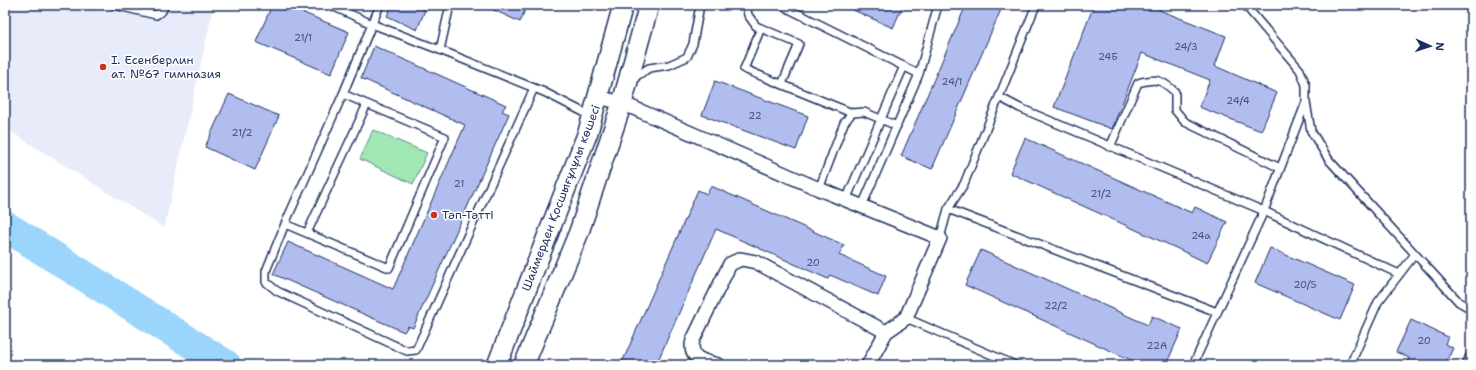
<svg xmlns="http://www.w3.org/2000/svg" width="1476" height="370" font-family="'Shantell Sans',sans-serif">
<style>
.built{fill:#e8ebfa}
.pitch{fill:#a0e7b3;stroke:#5e8b88}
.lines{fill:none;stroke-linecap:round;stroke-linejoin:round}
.river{stroke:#9cd5fc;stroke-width:31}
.building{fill:#b1bdee;stroke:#1b2f5e}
.lane-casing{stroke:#1b2f5e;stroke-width:10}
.street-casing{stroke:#1b2f5e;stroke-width:16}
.secondary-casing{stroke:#1b2f5e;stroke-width:22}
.lane{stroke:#fff;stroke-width:7}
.street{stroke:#fff;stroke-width:13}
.secondary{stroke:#fff;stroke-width:19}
.poi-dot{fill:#c8321e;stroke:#fff;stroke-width:1.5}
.labels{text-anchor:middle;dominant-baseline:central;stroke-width:3;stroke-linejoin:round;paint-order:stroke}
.number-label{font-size:10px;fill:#405282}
.poi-label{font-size:12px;fill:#1b2f5e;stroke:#fff;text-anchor:start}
.street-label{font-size:12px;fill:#1b2f5e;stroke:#fff}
</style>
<rect width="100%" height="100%" fill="#fff"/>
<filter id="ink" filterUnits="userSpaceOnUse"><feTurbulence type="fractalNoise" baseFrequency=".025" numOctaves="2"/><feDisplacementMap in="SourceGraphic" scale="8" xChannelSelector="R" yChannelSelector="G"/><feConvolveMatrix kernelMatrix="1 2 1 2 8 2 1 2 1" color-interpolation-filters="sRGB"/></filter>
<g filter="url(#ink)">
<path class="built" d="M5,5H214L164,228L5,128Z"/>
<path class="pitch" d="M373,130L427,153L413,184L360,159Z"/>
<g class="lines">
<path class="river" d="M5,226L226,365"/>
</g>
<path class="building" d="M272,5H285L349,32L331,74L256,42Z
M392,5H413L425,10L417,30L387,16Z
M483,5H527L520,22Z
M842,5H903L893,28Z
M966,5H1003L932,169L901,156Z
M1094,5H1161L1159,10L1226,36L1215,66L1277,93L1261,131L1199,107L1210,80L1142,53L1112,129L1054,107Z
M374,46L506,105L502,111L509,114L413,328L408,326L404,332L273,274L288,242L393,289L465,125L361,78Z
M715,81L808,116L796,150L702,115Z
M229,94L279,116L255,170L205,147Z
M1025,138L1192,213L1195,207L1227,222L1207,263L1176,248L1010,173Z
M711,186L844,245L839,255L886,276L878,296L830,275L828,279L716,229L656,365H621L698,190L707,194Z
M1270,248L1355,285L1340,320L1255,283Z
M981,250L1148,325L1152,316L1182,329L1166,365H1142L965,285Z
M1411,320L1448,337L1445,344L1453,348L1445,365H1406L1409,358L1396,352Z"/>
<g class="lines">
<defs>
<path id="lane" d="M114,5L156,15L162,11L165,5
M330,5L372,24L440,50
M380,5L343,94L445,137L389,268L285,224L266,271V282L277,291L407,351L416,350L534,88
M450,5L440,50L544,92L591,116
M746,5L748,15L756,26L799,44L782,84
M781,5L919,74
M761,28L744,69L852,113
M632,79L649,68L669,65L687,57L693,44L700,5
M999,97L1020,108L1264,211L1399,274
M1306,102L1311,131L1329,160L1459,302L1471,309
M1110,147L1138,83C1156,78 1161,79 1175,92V110L1185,122L1280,168
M819,189L844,123L852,113L864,112L897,126
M846,200L904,66
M862,206L919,74L938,5
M948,209L964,184L1036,5
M285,224L343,94
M307,233L367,104
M940,238L948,209L1217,312
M906,318L1015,365
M1193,365L1264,211L1306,102V85L1300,70L1245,5
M1350,365L1378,302L1415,254
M1466,365L1471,353"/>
<path id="street" d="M598,97L622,103L819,189L940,238L906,318L886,332L868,365
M718,365C703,361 688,359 693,340L730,264L741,259L756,262L886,332"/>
<path id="secondary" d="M497,365L588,132L623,5
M524,365L579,232L622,103L649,5"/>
</defs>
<use href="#lane" class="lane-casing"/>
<use href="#street" class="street-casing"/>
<use href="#secondary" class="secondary-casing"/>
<use href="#lane" class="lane"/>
<use href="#street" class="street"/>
<use href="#secondary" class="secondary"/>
</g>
</g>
<g class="poi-dot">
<circle cx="103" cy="67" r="4"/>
<circle cx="434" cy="215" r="4"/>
</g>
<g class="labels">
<g class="number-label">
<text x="303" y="37">21/1</text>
<text x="1186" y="46">24/3</text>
<text x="1108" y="56">24Б</text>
<text x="952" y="81">24/1</text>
<text x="1238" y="100">24/4</text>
<text x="755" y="115">22</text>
<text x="242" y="132">21/2</text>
<text x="459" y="183">21</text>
<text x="1101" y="193">21/2</text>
<text x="1201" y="235">24а</text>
<text x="813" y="262">20</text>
<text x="1305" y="284">20/5</text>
<text x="1056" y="305">22/2</text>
<text x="1424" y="340">20</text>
<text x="1157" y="345">22А</text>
</g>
<g class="poi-label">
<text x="111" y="60">І. Есенберлин<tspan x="111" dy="14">ат. №67 гимназия</tspan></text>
<text x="442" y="215">Тәп-Тәтті</text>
</g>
<g class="street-label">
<text transform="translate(561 198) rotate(-69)">Шаймерден Қосшығұлұлы көшесі</text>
</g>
</g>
<rect width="1476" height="370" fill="none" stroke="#fff" stroke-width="20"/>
<rect x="10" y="10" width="1456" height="350" fill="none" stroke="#1b2f5e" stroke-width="1.5" filter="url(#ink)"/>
<g transform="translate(1430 46) rotate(93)" stroke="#ffffff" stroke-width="3" paint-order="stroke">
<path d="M0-3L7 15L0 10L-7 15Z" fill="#1b2f5e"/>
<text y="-6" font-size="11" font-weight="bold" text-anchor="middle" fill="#1b2f5e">N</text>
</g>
</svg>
